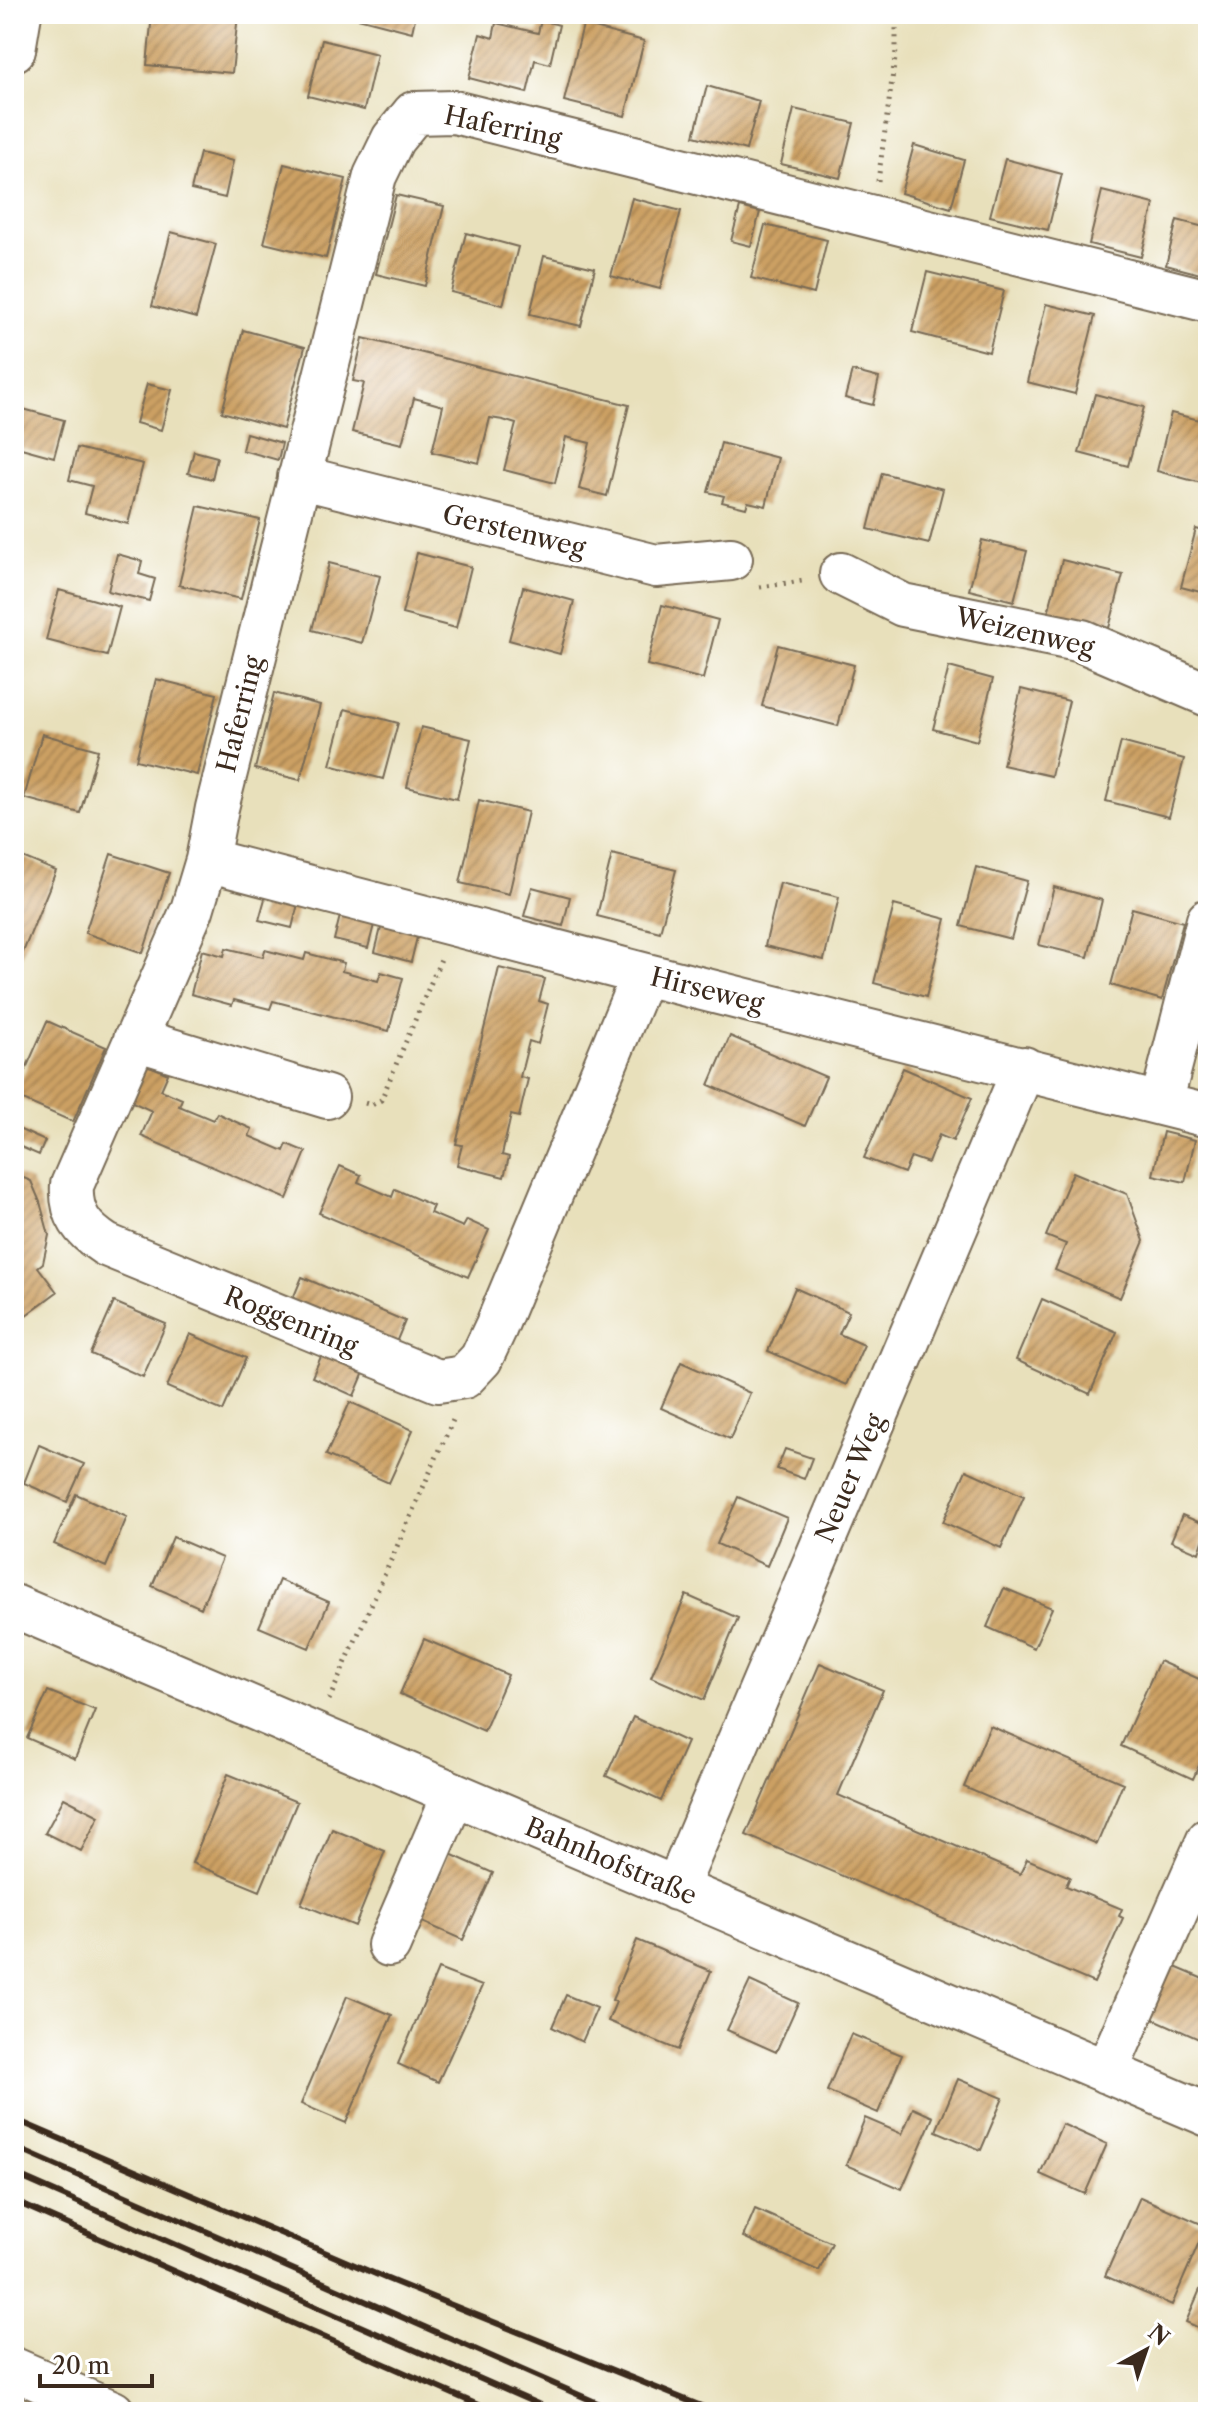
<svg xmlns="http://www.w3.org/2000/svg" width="1222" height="2426" font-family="'Libre Caslon Text',serif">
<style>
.building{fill:url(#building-hatch)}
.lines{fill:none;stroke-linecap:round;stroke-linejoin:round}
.minor-casing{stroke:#786a55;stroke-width:46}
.path{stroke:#786a55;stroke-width:5;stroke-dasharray:2 6;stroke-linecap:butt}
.minor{stroke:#fff;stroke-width:42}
.rail{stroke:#3b2a1e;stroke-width:6}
.labels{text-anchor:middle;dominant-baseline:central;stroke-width:7;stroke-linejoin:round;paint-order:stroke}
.street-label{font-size:26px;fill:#3b2a1e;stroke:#fff}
</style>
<defs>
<pattern id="building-hatch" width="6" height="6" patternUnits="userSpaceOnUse" patternTransform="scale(2)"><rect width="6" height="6" fill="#cca063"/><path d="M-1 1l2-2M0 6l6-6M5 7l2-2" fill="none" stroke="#a78351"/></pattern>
</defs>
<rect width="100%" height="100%" fill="#fff"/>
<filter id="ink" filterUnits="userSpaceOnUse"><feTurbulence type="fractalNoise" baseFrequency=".0125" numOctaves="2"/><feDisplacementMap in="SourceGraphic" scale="16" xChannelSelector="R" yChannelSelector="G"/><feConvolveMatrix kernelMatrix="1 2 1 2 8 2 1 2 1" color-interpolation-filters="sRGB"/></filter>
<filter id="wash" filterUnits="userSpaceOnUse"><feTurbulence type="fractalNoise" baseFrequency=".006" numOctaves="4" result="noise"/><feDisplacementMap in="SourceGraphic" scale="32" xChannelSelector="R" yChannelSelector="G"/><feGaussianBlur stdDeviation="1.8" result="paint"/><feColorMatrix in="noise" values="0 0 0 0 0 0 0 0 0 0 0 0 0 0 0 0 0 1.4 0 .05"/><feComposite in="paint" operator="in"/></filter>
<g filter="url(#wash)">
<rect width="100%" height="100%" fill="#e8e0bb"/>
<g id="blocks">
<path class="building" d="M152,14H238L232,73L147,65Z
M354,14H416L412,32L354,17Z
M541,20L559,25L550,64L535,60L527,93L469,78L480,34L493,38L496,23L538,33Z
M583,25L644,41L625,116L564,101Z
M322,40L377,54L364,110L308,96Z
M707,86L759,101L746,150L694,136Z
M794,109L854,123L840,178L781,164Z
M914,145L964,160L951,208L901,193Z
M200,153L233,161L225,198L191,190Z
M1005,159L1062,174L1048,230L990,216Z
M284,164L346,179L326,258L264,243Z
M1102,191L1154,204L1141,257L1089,244Z
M396,195L444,206L425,286L376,274Z
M632,198L681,211L660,289L611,276Z
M740,207L760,212L751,246L731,241Z
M1177,220L1208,228V276L1166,265Z
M765,225L827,240L814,294L751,278Z
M171,232L216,244L196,318L152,306Z
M466,233L518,247L503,305L451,292Z
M544,256L595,268L581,326L530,314Z
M927,272L1004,291L989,352L912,332Z
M1046,304L1095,316L1075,394L1027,382Z
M243,330L305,347L283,429L222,412Z
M363,338L629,405L607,496L579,489L590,443L566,437L555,483L504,470L516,424L503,420L490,418L479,463L432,452L443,406L429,402L414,398L402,444L352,432L364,383L353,381Z
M852,371L879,378L873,405L845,398Z
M147,384L172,390L161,430L136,423Z
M1095,394L1144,407L1128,466L1079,453Z
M23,409L64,420L54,457L14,446Z
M1171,413L1208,422V473L1205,484L1157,471Z
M246,433L282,443L278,460L242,450Z
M721,443L778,458L766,506L748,502L746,508L722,502L724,496L708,492Z
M77,448L143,464L128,524L85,513L92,486L69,480Z
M194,451L217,457L212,479L188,473Z
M882,473L943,489L929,544L868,529Z
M198,506L260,520L241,599L179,585Z
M1196,529L1208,532V594L1181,587Z
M982,540L1027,551L1014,601L969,590Z
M417,553L471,567L456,628L402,614Z
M117,554L142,561L139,574L155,579L149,601L108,591Z
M1062,560L1123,575L1109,628L1048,613Z
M329,563L380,576L362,643L312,630Z
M523,587L574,601L560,654L509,640Z
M59,590L120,607L107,656L46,640Z
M662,605L718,620L703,679L647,665Z
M778,645L854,665L838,726L762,706Z
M949,667L993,679L977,741L933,729Z
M156,679L217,694L197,775L136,760Z
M1021,689L1069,701L1051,776L1003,765Z
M274,693L320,705L300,780L255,769Z
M345,709L398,723L383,779L330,765Z
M421,727L471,739L457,799L407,787Z
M42,734L98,750L80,813L24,798Z
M1121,742L1184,759L1169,817L1106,801Z
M479,800L528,812L509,894L460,883Z
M111,854L169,873L143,953L85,933Z
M612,854L676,870L660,932L597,916Z
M20,856L56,871L19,962L14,960V870Z
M976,867L1027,881L1011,939L961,926Z
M780,883L839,897L824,960L765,946Z
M532,887L570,897L563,926L524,916Z
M1054,887L1102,900L1088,957L1039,945Z
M268,888L300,896L292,928L259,920Z
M894,905L946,919L926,997L874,983Z
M342,908L376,917L368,948L334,940Z
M1132,908L1183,922L1162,1000L1111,985Z
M383,920L419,929L411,962L375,952Z
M226,948L263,957L265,950L304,960L306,953L344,963L342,971L378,981L381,972L403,978L389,1031L273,1001L270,1009L234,1000L232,1005L191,994L202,950L224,956Z
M499,968L545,979L539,1001L548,1004L538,1044L529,1041L520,1077L528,1079L519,1117L511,1115L502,1155L509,1157L504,1177L457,1165L462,1145L456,1144Z
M47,1021L106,1047L73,1122L14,1096Z
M730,1036L826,1077L805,1126L709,1085Z
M144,1063L168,1074L161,1090L182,1099L179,1106L213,1120L217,1113L234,1121L252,1129L249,1136L284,1151L287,1144L306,1152L287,1199L141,1136L152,1111L128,1100Z
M903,1068L972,1098L953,1141L939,1135L928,1163L911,1157L904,1173L864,1158Z
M14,1127L45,1141L39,1155L14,1144Z
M1163,1132L1195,1140L1185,1182L1153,1175Z
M340,1166L361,1175L358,1182L392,1197L395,1189L433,1206L430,1213L463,1227L467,1220L489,1230L468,1277L319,1213Z
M1073,1172L1127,1194L1144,1241L1120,1298L1055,1270L1066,1244L1046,1236Z
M14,1174L31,1181L40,1202L49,1235L43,1263L38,1267L57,1292L14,1324Z
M302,1277L405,1321L395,1345L292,1301Z
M795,1288L849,1312L839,1334L864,1345L846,1385L768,1351Z
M1042,1299L1117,1332L1090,1394L1016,1360Z
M114,1302L166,1324L143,1377L91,1354Z
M190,1334L246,1358L223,1411L167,1387Z
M323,1352L365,1370L354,1396L312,1377Z
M681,1362L750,1393L730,1439L661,1408Z
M350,1402L413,1430L389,1483L326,1455Z
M39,1445L84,1464L67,1502L24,1483Z
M785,1449L812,1458L804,1479L777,1469Z
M966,1470L1024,1496L1001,1548L943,1522Z
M76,1494L127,1517L106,1567L54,1544Z
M738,1497L787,1518L767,1566L717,1544Z
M1182,1515L1208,1526L1199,1553L1171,1541Z
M173,1537L222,1558L201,1608L152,1586Z
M279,1580L329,1602L309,1648L259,1627Z
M1004,1588L1052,1608L1034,1648L987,1627Z
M686,1595L738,1618L704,1700L651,1677Z
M424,1639L508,1675L484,1731L400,1694Z
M1159,1661L1208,1683V1745L1193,1779L1121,1746Z
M820,1663L883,1690L838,1795L1020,1874L1027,1859L1070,1877L1066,1886L1122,1909L1119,1916L1123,1918L1094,1983L746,1835Z
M48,1691L95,1710L75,1759L27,1738Z
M633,1717L687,1742L661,1801L606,1776Z
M990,1726L1123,1783L1097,1844L964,1787Z
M228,1774L297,1802L260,1891L192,1863Z
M64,1798L99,1816L81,1851L45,1833Z
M332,1829L385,1851L355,1926L301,1904Z
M448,1853L493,1873L463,1940L418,1920Z
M637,1940L711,1971L678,2050L608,2021L616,2002L612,2000Z
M1168,1964L1208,1981V2043L1145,2015Z
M438,1969L482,1986L438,2082L398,2064Z
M750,1981L798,2003L776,2052L727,2030Z
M566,1995L597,2008L582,2042L552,2027Z
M347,1996L392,2015L346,2123L301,2104Z
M851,2034L902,2055L878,2113L827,2091Z
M958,2079L1003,2098L981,2150L936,2131Z
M913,2108L933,2117L902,2189L846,2165L865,2118L902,2134Z
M1062,2124L1107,2144L1085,2194L1040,2174Z
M1140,2197L1206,2226L1172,2305L1105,2276Z
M755,2209L832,2243L819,2271L743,2237Z
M1208,2271V2332L1186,2322Z"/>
</g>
</g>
<g filter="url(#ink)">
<use href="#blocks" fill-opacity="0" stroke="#786a55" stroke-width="2"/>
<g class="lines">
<defs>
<path id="minor" d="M14,50L20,14
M299,477L656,566L731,559
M841,574L903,605L1082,641L1208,695
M207,860L643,974L1208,1116
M643,974L496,1327L481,1359L464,1377L438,1381L106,1245C83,1230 70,1215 72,1185L192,910L207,860L217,808L375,176L393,139L414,113L454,112L1208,301
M135,1039L327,1097
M1161,1104L1208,920
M14,1606L1208,2115
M676,1889L1024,1068
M389,1945L454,1794
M1106,2072L1208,1840
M14,2369L113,2412"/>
</defs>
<use href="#minor" class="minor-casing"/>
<path class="path" d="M878,181L896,51V14
M760,587L802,581
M365,1103L372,1105L381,1100L441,959
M329,1700L453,1420"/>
<use href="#minor" class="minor"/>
<path class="rail" d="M14,2119L385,2278L716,2412
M14,2147L618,2412
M14,2174L556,2412
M14,2201L494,2412"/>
</g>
</g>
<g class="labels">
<g class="street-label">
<text transform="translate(503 127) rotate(12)">Haferring</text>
<text transform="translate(514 531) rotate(14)">Gerstenweg</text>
<text transform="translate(1025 632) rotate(13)">Weizenweg</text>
<text transform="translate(240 714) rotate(-76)">Haferring</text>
<text transform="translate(707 990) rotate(14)">Hirseweg</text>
<text transform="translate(291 1321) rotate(22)">Roggenring</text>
<text transform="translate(850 1478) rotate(-67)">Neuer Weg</text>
<text transform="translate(611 1861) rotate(23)">Bahnhofstraße</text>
</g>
</g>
<rect width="1222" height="2426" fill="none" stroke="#fff" stroke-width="48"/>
<g transform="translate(1146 2350) rotate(40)" stroke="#ffffff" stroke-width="6" paint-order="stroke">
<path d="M0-6L14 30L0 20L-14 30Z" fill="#3b2a1e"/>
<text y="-12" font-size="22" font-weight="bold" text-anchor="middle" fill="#3b2a1e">N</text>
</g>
<path d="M40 2374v12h112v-12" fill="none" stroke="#3b2a1e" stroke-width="4"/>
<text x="52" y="2374" font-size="24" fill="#3b2a1e" stroke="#ffffff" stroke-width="6" paint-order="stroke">20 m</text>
</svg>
